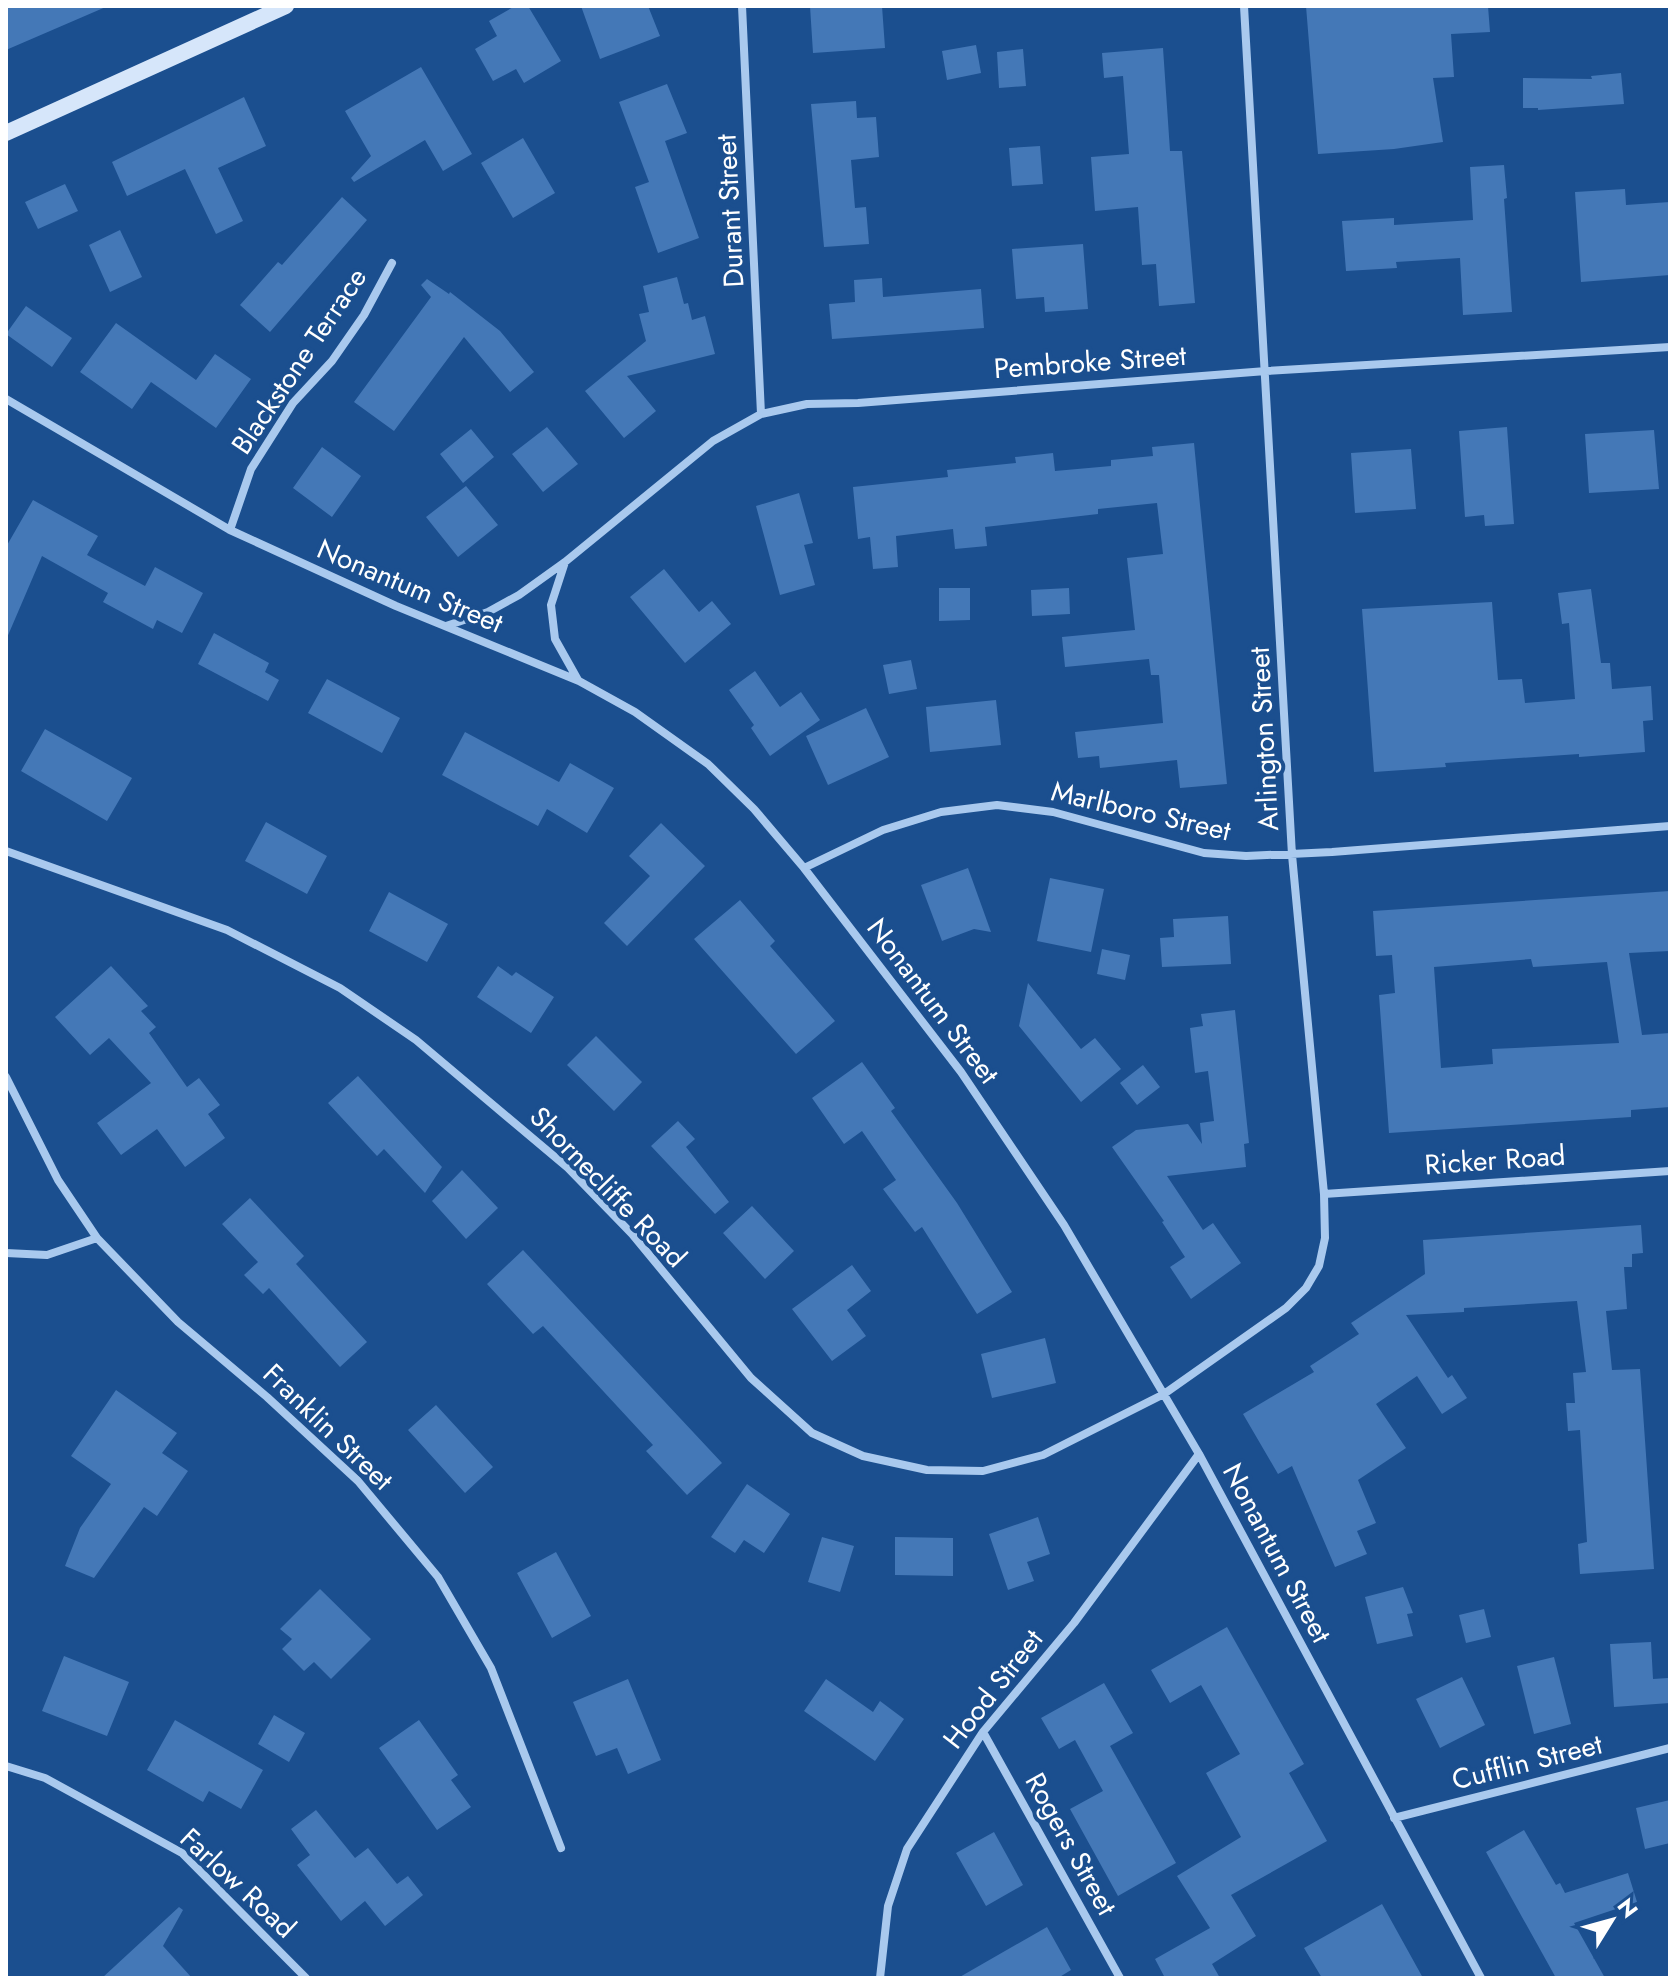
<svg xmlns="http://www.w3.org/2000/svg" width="1676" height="1984" font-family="Jost,sans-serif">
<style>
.building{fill:#4478b7;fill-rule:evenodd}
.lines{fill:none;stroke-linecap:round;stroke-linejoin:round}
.street{stroke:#a9c9ee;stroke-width:8}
.secondary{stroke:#d6e6fa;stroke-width:16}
.labels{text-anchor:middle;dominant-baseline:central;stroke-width:8;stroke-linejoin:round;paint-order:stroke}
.street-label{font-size:28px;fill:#fff;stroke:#1b4f8f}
</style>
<rect width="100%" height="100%" fill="#1b4f8f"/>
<path class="building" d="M6,6H108L6,50Z
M515,6H528L561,61L524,83L516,69L493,81L475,49L497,36L489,21Z
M581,6H648L660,36L600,59Z
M810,6H882L885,48L813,53Z
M1306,6H1488L1490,32L1451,34L1454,77L1433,78L1443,142L1394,149L1318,154Z
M976,45L981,73L947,80L942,51Z
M1163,48L1170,151H1182L1195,303L1159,306L1156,264L1142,265L1138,207L1095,211L1091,157L1129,154L1123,76L1104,78L1102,53Z
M1023,49L1026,86L999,88L997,52Z
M421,67L472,154L443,171L425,140L354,182L351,178L371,156L345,111Z
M1621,73L1624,104L1538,110V108H1523V78L1592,79L1591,76Z
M667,84L687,133L665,141L699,238L658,253L635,187L649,182L619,102Z
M244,97L266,146L218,168L243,221L216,234L185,169L127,196L112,162Z
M856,101L857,118L876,117L879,157L851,160L855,208L866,207L869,244L824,247L811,104Z
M523,138L555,193L513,218L481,163Z
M1040,146L1043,184L1012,186L1009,148Z
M1504,165L1507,198L1504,199L1512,312L1463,315L1460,258L1396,262L1397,268L1346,271L1342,221L1394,218V225L1473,220L1470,167Z
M65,184L78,211L38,229L25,202Z
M1625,189L1626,205L1670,202V275L1581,282L1575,192Z
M342,197L367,220L270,332L240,305L278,262L282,265Z
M120,230L142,277L110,292L89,245Z
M1083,244L1088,309L1045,312L1044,297L1016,299L1012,249Z
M677,277L684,304L688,303L692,320L705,316L715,354L627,376L656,411L624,438L585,391L646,341L639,314L649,312L643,286Z
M882,278L883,297L981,289L984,328L832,339L829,304L855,302L854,280Z
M427,279L449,294L450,292L500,331L534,372L510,392L464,337L394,431L354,402L431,297L421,285Z
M26,306L72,338L52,367L6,334Z
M116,323L196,380L215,354L251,379L216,428L151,382L132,409L80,372Z
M547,427L578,464L543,492L512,454Z
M1507,427L1514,524L1485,526L1484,515L1465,517L1459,431Z
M471,429L494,457L463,483L440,454Z
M1654,430L1659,489L1589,493L1585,434Z
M1194,443L1227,784L1180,788L1177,760L1100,768L1099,756L1078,758L1075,732L1163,723L1159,675H1151L1149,659L1065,667L1062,637L1135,630L1127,558L1163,554L1157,503L1098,509V514L985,527L987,546L955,549L953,529L896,536L898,567L873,569L870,537L858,539L853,487L948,477L947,470L1016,463L1015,457L1053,453L1055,471L1111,466V460L1153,456L1152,447Z
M322,447L361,476L332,517L293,488Z
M1411,449L1416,509L1355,513L1351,453Z
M466,486L498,525L458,557L426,517Z
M799,493L813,543L804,545L815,585L780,595L756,506Z
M33,500L98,536L87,555L145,586L155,567L203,593L182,633L157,620L153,629L103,602L108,593L42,556L6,640V547Z
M664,569L699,612L712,601L731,624L685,663L630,597Z
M939,588H970V620L939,621Z
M1069,588L1070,614L1032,616L1031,590Z
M1591,589L1601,663H1610L1612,689L1651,686L1653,720L1643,721L1645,752L1579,757V754L1445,763L1446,767L1374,772L1362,609L1492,602L1498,680L1522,679L1525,703L1575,699L1569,623L1562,624L1558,593Z
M214,633L269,663L265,672L279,680L268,701L198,664Z
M911,660L917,689L889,694L883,665Z
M755,671L780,707L801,692L820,720L770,756L751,728L754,725L729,690Z
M327,679L400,718L382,753L308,713Z
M996,700L1001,745L930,752L926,707Z
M866,708L889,757L828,785L806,736Z
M45,729L132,778L107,821L21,771Z
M465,732L559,782L570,763L614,788L587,833L547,809L538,826L442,775Z
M266,822L327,856L307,894L245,861Z
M661,823L705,866L627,946L604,923L650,876L629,856Z
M968,868L991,932L974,929L942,941L921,885Z
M1050,878L1104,889L1091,952L1037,941Z
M1670,891V951L1629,953L1642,1035L1670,1033V1107L1631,1110V1117L1389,1133L1379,995L1395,993L1392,955L1376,956L1373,911ZM1531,959L1533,967L1607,962L1619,1043L1492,1049L1493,1064L1441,1068L1434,967Z
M389,892L448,924L427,962L369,931Z
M740,900L775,941L770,946L835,1021L796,1054L694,939Z
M1228,916L1231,964L1162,967L1160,938L1174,937L1173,919Z
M1102,949L1130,955L1125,980L1097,974Z
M111,966L148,1006L141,1011L156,1027L149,1033L187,1087L199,1078L220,1105L208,1114L225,1138L185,1167L157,1129L121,1155L97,1123L151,1083L109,1038L90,1055L55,1017Z
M498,966L512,976L516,972L554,997L531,1033L477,997Z
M1028,983L1081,1049L1095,1038L1121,1069L1081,1102L1019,1026Z
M1235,1010L1249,1143L1244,1144L1246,1167L1167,1176L1203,1230L1213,1223L1241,1263L1191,1299L1170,1267L1185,1257L1162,1222L1164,1221L1112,1147L1136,1130L1188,1124L1202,1144L1200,1123L1214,1121L1208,1071L1195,1073L1190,1028L1203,1026L1201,1014Z
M596,1036L642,1082L614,1111L567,1065Z
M862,1062L895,1108L891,1111L957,1203L1012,1292L977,1314L922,1227L915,1232L883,1189L896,1180L862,1131L844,1144L812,1098Z
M1143,1065L1160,1087L1137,1105L1120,1083Z
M358,1076L442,1167L425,1193L384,1149L377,1156L328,1103Z
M678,1121L695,1139L686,1147L729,1202L715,1214L651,1146Z
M462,1170L498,1208L466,1239L432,1201Z
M250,1198L304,1256L296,1264L367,1342L340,1367L269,1288L263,1294L244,1275L258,1262L222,1224Z
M752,1206L794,1251L765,1279L723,1233Z
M1641,1225L1643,1253L1632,1254V1267H1624L1627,1309L1606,1311L1612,1370L1640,1369L1654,1569L1580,1574L1578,1544L1587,1542L1580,1430L1568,1431L1566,1403H1575L1573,1373L1586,1372L1577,1301L1464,1308V1312L1406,1315L1448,1378L1452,1375L1467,1398L1442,1414L1417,1376L1376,1404L1406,1448L1358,1480L1376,1523L1357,1531L1367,1554L1335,1567L1292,1466L1278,1474L1243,1414L1314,1372L1310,1366L1359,1334L1351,1323L1425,1274L1423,1240Z
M523,1250L722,1463L687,1495L646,1451L653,1445L543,1326L533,1334L487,1284Z
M852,1265L871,1291L847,1310L866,1336L832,1361L792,1309Z
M1045,1338L1056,1383L992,1398L981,1354Z
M116,1390L177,1433L162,1453L188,1471L157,1516L144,1507L94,1578L65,1566L80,1528L111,1484L71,1456Z
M436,1405L493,1467L465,1493L408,1430Z
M747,1484L790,1514L764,1553L744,1540L735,1553L711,1537Z
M1038,1517L1050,1554L1027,1562L1034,1581L1008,1590L989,1534Z
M822,1537L854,1546L840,1592L808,1582Z
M895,1537L953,1538V1576L895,1575Z
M556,1552L591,1616L552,1638L517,1573Z
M1403,1587L1413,1613L1407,1614L1413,1636L1377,1644L1365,1597Z
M320,1589L371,1639L331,1679L314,1662L304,1671L282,1649L292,1639L280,1629Z
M1484,1609L1491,1637L1466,1643L1459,1615Z
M1227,1627L1304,1764L1289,1773L1327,1841L1231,1895L1256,1936L1212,1964L1220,1978H1165L1155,1959L1210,1928L1177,1876L1241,1837L1206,1773L1240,1754L1201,1685L1170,1703L1151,1670Z
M1651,1642L1653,1679L1668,1678L1670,1703L1614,1707L1610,1644Z
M64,1656L129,1682L107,1736L42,1711Z
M1554,1657L1571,1724L1534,1734L1517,1666Z
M1462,1677L1485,1725L1440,1748L1416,1699Z
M628,1679L661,1760L628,1774L617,1748L596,1756L573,1702Z
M826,1679L873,1712L880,1701L904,1719L875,1761L804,1711Z
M1104,1683L1133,1733L1110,1746L1176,1863L1118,1896L1070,1809L1103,1791L1075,1740L1059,1749L1041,1718Z
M274,1715L305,1733L289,1762L258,1744Z
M175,1720L263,1770L241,1809L209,1791L203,1802L147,1770Z
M419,1720L458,1775L451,1780L471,1807L437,1830L379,1748Z
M1670,1800V1843L1645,1849L1636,1808Z
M316,1810L355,1858L368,1848L397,1884L408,1876L423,1895L385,1926L365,1901L341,1921L297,1865L310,1855L291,1829Z
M1524,1830L1556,1885L1560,1883L1565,1893L1628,1873L1637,1902L1574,1923L1605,1978H1556L1517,1908L1486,1852Z
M994,1832L1023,1885L986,1906L956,1853Z
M1382,1904L1423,1978H1322L1304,1948Z
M179,1907L183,1910L163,1946L192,1978H102Z
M1047,1927L1071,1970L1058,1978H958Z"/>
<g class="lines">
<path class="street" d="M742,6L761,414
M6,399L230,530L396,606L579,681L635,712L708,764L754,809L804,868L961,1072L1064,1225L1199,1454L1481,1978
M230,530L251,469L293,403L332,361L364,315L392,263
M565,562L551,605L555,639L578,680
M446,626L488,612L519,595L565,562L713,441L761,414L807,404L858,403L1266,371L1670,347
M6,851L227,930L340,988L416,1040L568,1168L632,1234L751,1378L812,1433L863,1456L927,1470L983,1471L1043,1455L1164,1394L1286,1308L1306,1288L1319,1266L1325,1238L1324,1194L1292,855L1244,6
M804,868L883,830L941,812L997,805L1053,812L1204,853L1246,856L1332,852L1670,826
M6,1077L58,1180L97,1238L178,1322L267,1397L358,1481L438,1577L491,1668L561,1848
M1324,1194L1670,1171
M6,1253L47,1255L97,1238
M983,1732L1120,1978
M6,1766L45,1778L182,1853L306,1978
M1394,1818L1670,1748
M880,1978L888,1906L907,1849L983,1732L1074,1623L1199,1454"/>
<path class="secondary" d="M6,133L286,6"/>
</g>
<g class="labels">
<g class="street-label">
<text transform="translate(730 211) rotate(-93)">Durant Street</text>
<text transform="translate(299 361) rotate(-56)">Blackstone Terrace</text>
<text transform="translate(1090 362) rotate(-4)">Pembroke Street</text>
<text transform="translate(410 586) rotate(23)">Nonantum Street</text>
<text transform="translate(1264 739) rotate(-93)">Arlington Street</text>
<text transform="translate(1141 811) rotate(13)">Marlboro Street</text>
<text transform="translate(933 1001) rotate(53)">Nonantum Street</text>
<text transform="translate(1495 1160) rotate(-4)">Ricker Road</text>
<text transform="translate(608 1187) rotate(46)">Shornecliffe Road</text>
<text transform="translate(328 1427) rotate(44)">Franklin Street</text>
<text transform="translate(1277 1553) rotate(62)">Nonantum Street</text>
<text transform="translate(993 1689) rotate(-52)">Hood Street</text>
<text transform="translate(1527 1762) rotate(-14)">Cufflin Street</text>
<text transform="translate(1071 1844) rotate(61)">Rogers Street</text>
<text transform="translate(238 1883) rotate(43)">Farlow Road</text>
</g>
</g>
<rect width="1676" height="1984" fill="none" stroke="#ffffff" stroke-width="16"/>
<g transform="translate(1612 1920) rotate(53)" stroke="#1b4f8f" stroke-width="6" paint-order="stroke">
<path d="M0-6L14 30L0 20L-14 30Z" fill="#ffffff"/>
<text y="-12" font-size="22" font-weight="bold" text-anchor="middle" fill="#ffffff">N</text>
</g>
</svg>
